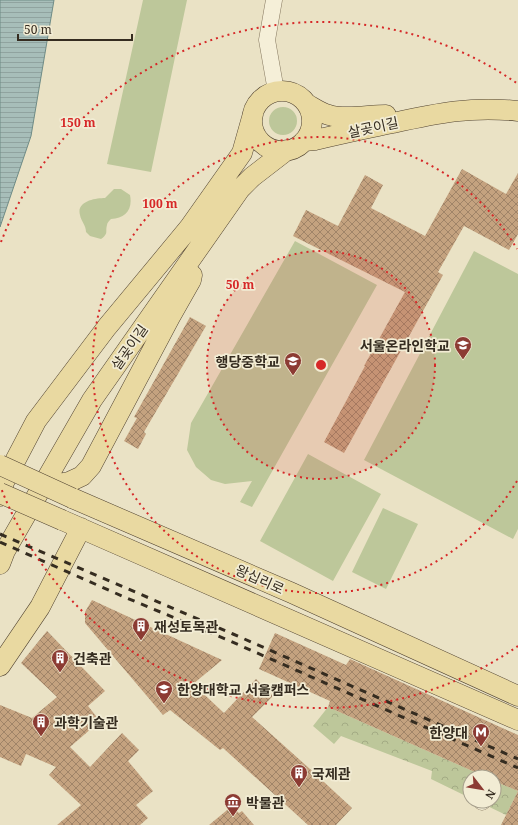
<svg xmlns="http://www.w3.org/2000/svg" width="518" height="825" font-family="'Noto Serif','Noto Sans KR',serif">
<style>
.green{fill:#bdc79a}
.forest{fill:url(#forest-crowns)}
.water{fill:url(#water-rules);stroke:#6e8b86}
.building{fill:url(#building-cross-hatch)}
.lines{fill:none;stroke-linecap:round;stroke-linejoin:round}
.minor-casing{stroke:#83755d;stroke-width:17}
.major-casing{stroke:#514331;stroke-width:21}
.minor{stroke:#f5efd8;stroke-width:16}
.major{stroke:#e9d9a1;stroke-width:20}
.rail{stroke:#352c20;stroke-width:3;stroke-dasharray:7 7;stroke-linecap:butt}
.major-bridge-casing{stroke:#514331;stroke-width:21;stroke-linecap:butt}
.major-bridge{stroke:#e9d9a1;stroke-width:20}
.ring{fill:none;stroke:#d62828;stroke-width:2;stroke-dasharray:2 4}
.labels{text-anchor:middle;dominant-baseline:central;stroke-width:3.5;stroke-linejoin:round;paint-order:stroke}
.street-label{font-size:14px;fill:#352c20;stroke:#f2ecd4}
.poi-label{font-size:14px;font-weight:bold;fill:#352c20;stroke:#f2ecd4;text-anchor:start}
.centre{fill:#d62828;stroke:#f2ecd4;stroke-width:2}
.ring-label{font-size:12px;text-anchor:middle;font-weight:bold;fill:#d62828;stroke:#f2ecd4;stroke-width:3.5;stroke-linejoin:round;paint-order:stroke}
</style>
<defs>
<pattern id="forest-crowns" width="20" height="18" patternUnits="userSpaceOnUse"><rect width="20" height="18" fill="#bdc79a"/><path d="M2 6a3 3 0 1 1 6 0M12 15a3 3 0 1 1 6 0" fill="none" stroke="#a3ab84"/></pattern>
<pattern id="water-rules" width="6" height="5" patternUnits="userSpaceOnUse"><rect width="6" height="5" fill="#a7beb9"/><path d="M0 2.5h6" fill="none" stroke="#90a39f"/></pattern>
<pattern id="building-cross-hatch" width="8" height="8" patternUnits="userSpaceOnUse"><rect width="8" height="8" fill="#c4a27f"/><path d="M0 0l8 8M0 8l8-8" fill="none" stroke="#a08468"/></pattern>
</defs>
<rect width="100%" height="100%" fill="#eae2c5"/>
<path class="green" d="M143,0H187L151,172L107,164Z
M269 121a14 14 0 1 1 28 0a14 14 0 1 1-28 0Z
M114,189H121L130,195C133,210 125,218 111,219C109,221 107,223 107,225C105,232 109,233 101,239L90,236L86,232C86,225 81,221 80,215C76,201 96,198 105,198Z
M295,241L377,285L252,507L240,502L252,481L225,484L211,480L196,467L187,450L191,423Z
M474,251L518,274V529L513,539L364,460Z
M308,454L381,494L333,581L260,541Z
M383,508L418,524L386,589L352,572Z"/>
<path class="forest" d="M328,707L486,777H470V798L431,779L432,771L341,736L334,744L313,726Z
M494,781L518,791L506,815L477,801H494Z"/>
<path class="water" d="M0,0H54L31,136L0,227Z"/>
<path class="building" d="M462,169L506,194L518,173V234L509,250L464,226L438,272L443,275L344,453L324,442L365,366H364L405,292L293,236L306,210L338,226L365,175L383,185L371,208L425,236Z
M190,317L206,326L144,432L146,434L138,449L124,441L137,418L134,417Z
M92,600L222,660L193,684L224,713L256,679L273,696L252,717L310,769L352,808L336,825H308L223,748L220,750L170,710L163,715L85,623V612Z
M47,631L105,691L88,706L100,721L70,747L90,767L122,733L139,750L128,761L153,791L136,805L148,818L140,825H57L81,805L49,775L56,767L26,754L21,766L0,757V705L32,718L57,697L21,663Z
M275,633L346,665L350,659L518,735V825H501L518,791L494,781V777H486L328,707L330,701L259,669Z
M232,806L239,813L242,811L254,825H209Z"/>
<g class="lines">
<defs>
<path id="minor" d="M274,0L267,40L276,91
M482,802L483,801"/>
<path id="major" d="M252 121a30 30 0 1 1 60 0a30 30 0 1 1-60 0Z
M307,104C314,108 321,113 329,115C345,120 369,115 386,115
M304,141L315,140C341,134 367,128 393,123C438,113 472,106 518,111
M47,486L69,482L82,476L91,466L170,317L191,280L192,275
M0,496L4,482L36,421L107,327L189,228L242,153L253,114
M72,498L292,593L518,696
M62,520L518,720
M0,564L5,551L92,400L240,189L252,177L287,150
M0,666L40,607L81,528"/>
</defs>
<use href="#minor" class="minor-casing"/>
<use href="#major" class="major-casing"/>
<use href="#minor" class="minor"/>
<use href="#major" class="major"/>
<path class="rail" d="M0,534L233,634L518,759
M0,542L122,596L230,641L518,768"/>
<defs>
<path id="major-bridge" d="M0,465L72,498
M0,493L62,520"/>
</defs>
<use href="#major-bridge" class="major-bridge-casing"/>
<use href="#major-bridge" class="major-bridge"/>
</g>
<circle cx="321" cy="365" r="114" fill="#d62828" fill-opacity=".12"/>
<g class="ring">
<circle cx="321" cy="365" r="114"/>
<path d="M517 481A228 228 0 1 1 517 249"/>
<path d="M518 646A343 343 0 0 1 1 488M1 242A343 343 0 0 1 518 84"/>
</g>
<defs>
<symbol id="school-pin" viewBox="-11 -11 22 30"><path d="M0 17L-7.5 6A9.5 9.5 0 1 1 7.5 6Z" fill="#8c3b33" stroke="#f2ecd4"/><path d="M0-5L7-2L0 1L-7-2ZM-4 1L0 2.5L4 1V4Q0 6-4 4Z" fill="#fff"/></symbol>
<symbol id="building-pin" viewBox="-11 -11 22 30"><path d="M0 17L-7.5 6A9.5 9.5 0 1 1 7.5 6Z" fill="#8c3b33" stroke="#f2ecd4"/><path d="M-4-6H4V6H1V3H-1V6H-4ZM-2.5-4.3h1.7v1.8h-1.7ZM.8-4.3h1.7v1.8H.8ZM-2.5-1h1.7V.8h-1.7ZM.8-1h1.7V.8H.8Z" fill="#fff"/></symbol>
<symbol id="university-pin" viewBox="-11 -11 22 30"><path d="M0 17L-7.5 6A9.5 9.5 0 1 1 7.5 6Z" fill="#8c3b33" stroke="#f2ecd4"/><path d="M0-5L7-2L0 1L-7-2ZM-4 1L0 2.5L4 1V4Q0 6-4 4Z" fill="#fff"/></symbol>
<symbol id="metro-pin" viewBox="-11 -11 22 30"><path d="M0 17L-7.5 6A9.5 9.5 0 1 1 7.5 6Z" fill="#8c3b33" stroke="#f2ecd4"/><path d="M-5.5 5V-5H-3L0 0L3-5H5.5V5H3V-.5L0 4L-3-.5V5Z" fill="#fff"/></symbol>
<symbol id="museum-pin" viewBox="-11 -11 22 30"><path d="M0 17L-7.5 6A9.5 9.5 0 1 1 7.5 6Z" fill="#8c3b33" stroke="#f2ecd4"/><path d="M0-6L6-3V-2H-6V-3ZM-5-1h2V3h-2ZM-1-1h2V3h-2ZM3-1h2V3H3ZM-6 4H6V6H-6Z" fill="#fff"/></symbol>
</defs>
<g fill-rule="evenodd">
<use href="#school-pin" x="453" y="335" width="20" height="27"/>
<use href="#school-pin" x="283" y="351" width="20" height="27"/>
<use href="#building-pin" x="131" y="616" width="20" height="27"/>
<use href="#building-pin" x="50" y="648" width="20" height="27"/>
<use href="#university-pin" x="154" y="679" width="20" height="27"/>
<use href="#building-pin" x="31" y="712" width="20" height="27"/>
<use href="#metro-pin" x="471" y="722" width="20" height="27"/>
<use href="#building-pin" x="289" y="763" width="20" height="27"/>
<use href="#museum-pin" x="223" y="792" width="20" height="27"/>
</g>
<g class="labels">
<g class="street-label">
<text transform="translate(373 127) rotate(-12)">살곶이길</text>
<text transform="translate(129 347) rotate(-55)">살곶이길</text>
<text transform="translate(260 579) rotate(24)">왕십리로</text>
</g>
<g class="poi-label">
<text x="450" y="345" text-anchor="end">서울온라인학교</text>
<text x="280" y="361" text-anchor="end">행당중학교</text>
<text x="154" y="626">재성토목관</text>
<text x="73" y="658">건축관</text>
<text x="177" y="689">한양대학교 서울캠퍼스</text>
<text x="54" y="722">과학기술관</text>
<text x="468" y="732" text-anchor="end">한양대</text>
<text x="312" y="773">국제관</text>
<text x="246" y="802">박물관</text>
</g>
</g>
<circle cx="321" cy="365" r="6" class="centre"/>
<g class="ring-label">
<text x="78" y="127">150 m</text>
<text x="160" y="208">100 m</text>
<text x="240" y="289">50 m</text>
</g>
<g transform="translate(482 789) rotate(121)"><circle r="19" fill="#f2ecd4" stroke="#a69f8c"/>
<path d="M0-3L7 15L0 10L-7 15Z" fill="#8c3b33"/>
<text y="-6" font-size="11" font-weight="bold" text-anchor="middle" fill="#352c20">N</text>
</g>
<path d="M18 34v6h114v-6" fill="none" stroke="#352c20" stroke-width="2"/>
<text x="24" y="34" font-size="12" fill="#352c20" stroke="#f2ecd4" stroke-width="3" paint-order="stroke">50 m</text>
</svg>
